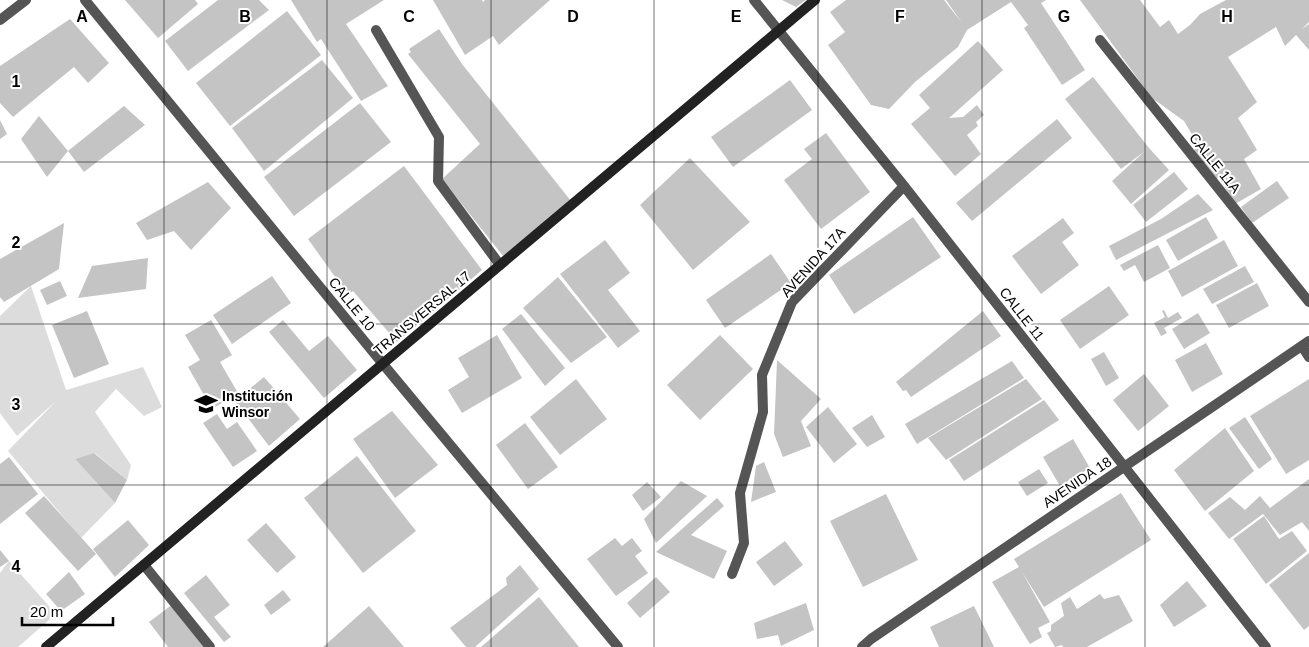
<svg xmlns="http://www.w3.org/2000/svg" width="1309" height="647" font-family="Helvetica,sans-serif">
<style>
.green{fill:#dcdcdc}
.building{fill:#c4c4c4}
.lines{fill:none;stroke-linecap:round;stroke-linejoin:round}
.minor{stroke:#555;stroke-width:10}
.secondary{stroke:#222;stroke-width:10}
.grid{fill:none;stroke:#000;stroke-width:1;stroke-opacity:0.55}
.labels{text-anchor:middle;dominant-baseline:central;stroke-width:4;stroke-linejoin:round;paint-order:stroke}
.street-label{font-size:14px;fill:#000;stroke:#fff}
.poi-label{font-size:14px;font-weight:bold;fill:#000;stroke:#fff;text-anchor:start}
.grid-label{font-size:16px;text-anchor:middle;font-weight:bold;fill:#000;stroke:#fff;stroke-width:4;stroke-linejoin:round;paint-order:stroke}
</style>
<rect width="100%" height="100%" fill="#fff"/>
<path class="green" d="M31,286L66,390L143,367L162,407L144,416L116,389L95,412L131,465L127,480L95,453L75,459L115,503L81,538L8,451L56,401L17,436L0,413V316Z
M9,561L56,614L18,647H0V573Z"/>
<path class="building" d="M125,0H195L198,4L158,38Z
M218,0H259L269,10L188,71L165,41Z
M291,0H384L346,24L388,86L361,101L321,39L317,42Z
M433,0H482L483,2L485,0H550L499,45L493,36L465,55Z
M782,0H806L796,7Z
M846,0H944L962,23L946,0H1046L1041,3L1085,70L1062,85L1024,28L1028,25L1011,2L967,30L958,47L915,82L889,109L871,105L828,45L845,32L830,12Z
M1080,0H1140L1160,27L1169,20L1178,34L1190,25L1200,14L1226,0H1309V22L1302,29L1309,24V50L1296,35L1285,46L1276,27L1228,57L1257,102L1238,118L1257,150L1244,159L1261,189L1235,204L1219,177L1214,181L1193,151L1199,146L1184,121L1152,98Z
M287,11L321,55L230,126L196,83Z
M70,19L109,63L88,83L74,67L13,117L0,103V66Z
M439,29L462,64L571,201L503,256L442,179L480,144L408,54L411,52L409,49Z
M978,41L1003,70L949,118L963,117L977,105L984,115L976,122L978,126L967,135L981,154L955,176L911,124L930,108L919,95Z
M322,60L353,98L264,171L232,128Z
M1093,77L1149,148L1169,170L1131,204L1112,181L1145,151L1121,169L1065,99Z
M790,80L812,110L733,167L711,137Z
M360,103L391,142L294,216L264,177Z
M124,106L145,125L84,172L68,151Z
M39,116L68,151L47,177L21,139Z
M1057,119L1072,138L972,221L956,203Z
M0,120L7,134L0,139Z
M826,133L870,192L821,229L784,180L812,159L804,149Z
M690,158L750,222L693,270L640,205Z
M404,166L482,270L397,342L353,291L348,295L308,239Z
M1174,172L1188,189L1146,222L1133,205Z
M1277,181L1289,198L1252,223L1241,207Z
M208,182L231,208L191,250L174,231L147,240L136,223Z
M1198,194L1213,210L1116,260L1109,246L1161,219Z
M913,217L941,257L854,314L829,275Z
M1206,217L1218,238L1178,261L1166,240Z
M1063,218L1074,233L1062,242L1079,265L1041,294L1012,256Z
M64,223L59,269L4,302L0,297V259Z
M605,240L630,273L608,290L640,331L618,348L560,274Z
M1224,240L1238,266L1182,297L1168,271Z
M1158,245L1170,268L1144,282L1135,265L1124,271L1120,265Z
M771,254L791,283L725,328L706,300Z
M148,258L146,289L78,298L92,266Z
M1245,266L1254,282L1212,304L1203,289Z
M272,276L291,303L232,344L213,315Z
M558,277L607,337L571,363L523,308Z
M60,281L67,296L47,305L40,290Z
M1257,283L1269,306L1229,328L1216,305Z
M1109,286L1129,315L1080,349L1060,320Z
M1164,310L1168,318L1178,312L1182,318L1164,328L1167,333L1161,336L1154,323L1165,317L1162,311Z
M87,311L109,364L74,378L52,325Z
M983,311L1001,336L911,397L906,390L903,391L896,382Z
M1198,313L1210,333L1184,349L1172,329Z
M521,314L565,368L545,386L502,329Z
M211,320L232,355L220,362L238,393L212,409L188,367L200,360L185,335Z
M283,320L309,351L328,336L357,370L324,398L269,332Z
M497,335L522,378L462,413L448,390L469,377L458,358Z
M720,335L753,369L700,420L667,385Z
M1206,343L1223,374L1192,392L1175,360Z
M1104,352L1119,378L1106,386L1091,359Z
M777,360L821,399L801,421L811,446L783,457L774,434Z
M1012,361L1024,378L917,444L905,424Z
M1144,374L1169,406L1138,431L1113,400Z
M264,377L300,419L269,446L235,401Z
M576,379L607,419L560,455L530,417Z
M1026,379L1042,399L946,460L928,438Z
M1309,379V460L1286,474L1250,416Z
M1044,400L1059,420L964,481L949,460Z
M828,407L857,444L834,463L806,427Z
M392,411L438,465L395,498L353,439Z
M217,414L227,429L237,422L257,451L233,467L203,423Z
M872,415L885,437L867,447L852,428Z
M1245,417L1272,459L1259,469L1229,428Z
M525,423L558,467L528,489L496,445Z
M1225,428L1254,471L1205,511L1174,470Z
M1073,439L1090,468L1060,486L1043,457Z
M94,453L127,480L115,503L75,459Z
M357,456L416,531L363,573L304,498Z
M9,457L38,494L0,524V464Z
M764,462L776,492L751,502L756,466Z
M1039,469L1048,483L1027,496L1018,482Z
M1309,479V531L1302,522L1280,535L1263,514L1229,539L1208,513L1230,497L1245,510L1260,496L1270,508Z
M681,481L707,496L656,543L644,519Z
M647,482L661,497L643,511L632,495Z
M1121,493L1151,540L1044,607L1022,572L1050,622L1038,628L1042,637L1030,644L992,582L1019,567L1014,559Z
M886,494L918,560L863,587L830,521Z
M44,496L96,554L78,571L25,513Z
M717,498L724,506L691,535L727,551L714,579L656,552Z
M1264,516L1279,539L1292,531L1307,551L1266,584L1233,539Z
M128,520L149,545L115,577L93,549Z
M266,523L296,557L277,573L247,540Z
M615,538L622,546L632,538L642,551L635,556L648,573L616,596L587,559Z
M785,541L803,565L774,586L756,562Z
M0,550L9,561L0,567Z
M1309,553V626L1304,630L1269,585Z
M520,565L539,589L475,647H466L450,628L507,585L506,578Z
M69,572L85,594L61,611L46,594Z
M206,575L230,605L214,617L231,637L224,642L184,593Z
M656,577L670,592L640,618L627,603Z
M1187,581L1207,606L1174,627L1160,605Z
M283,590L291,600L271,615L264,605Z
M1100,594L1104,599L1119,595L1133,621L1087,647H1063L1062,645L1055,647L1047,633L1051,631V625L1064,616L1061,603L1070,597L1077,609Z
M539,597L579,647H481Z
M806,603L814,630L781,646L778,635L757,639L754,623Z
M173,604L207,647H168L149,622Z
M369,606L404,647H323Z
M974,606L994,647H939L930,627Z"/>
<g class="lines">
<path class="minor" d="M85,0L383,364L618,647
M754,0L904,186L1266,647
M0,20L26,0
M376,30L439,137L438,181L500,265
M1100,40L1309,302
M1302,346L1309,357
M144,565L210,647
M732,574L744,543L740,493L763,412L762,375L792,302L904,186
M862,647L871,639L1309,341"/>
<path class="secondary" d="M46,647L815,0"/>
</g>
<path class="grid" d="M164,0V647M327,0V647M491,0V647M654,0V647M818,0V647M982,0V647M1145,0V647M0,162H1309M0,324H1309M0,485H1309"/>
<defs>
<symbol id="school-bare" viewBox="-9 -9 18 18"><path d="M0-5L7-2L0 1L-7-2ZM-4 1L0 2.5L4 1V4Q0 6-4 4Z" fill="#000" stroke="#fff" stroke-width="2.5" paint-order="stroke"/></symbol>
</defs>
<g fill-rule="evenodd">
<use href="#school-bare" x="190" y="388" width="32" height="32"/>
</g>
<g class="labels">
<g class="street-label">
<text transform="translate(1215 163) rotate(51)">CALLE 11A</text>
<text transform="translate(813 262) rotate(-48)">AVENIDA 17A</text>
<text transform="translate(352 304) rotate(51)">CALLE 10</text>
<text transform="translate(422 313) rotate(-40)">TRANSVERSAL 17</text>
<text transform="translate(1022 314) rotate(52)">CALLE 11</text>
<text transform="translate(1077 482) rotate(-34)">AVENIDA 18</text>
</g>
<g class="poi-label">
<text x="222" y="396">Institución<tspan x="222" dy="16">Winsor</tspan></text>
</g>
</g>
<g class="grid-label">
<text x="82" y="22">A</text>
<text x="245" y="22">B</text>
<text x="409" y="22">C</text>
<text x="573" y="22">D</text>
<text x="736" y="22">E</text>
<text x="900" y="22">F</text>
<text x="1064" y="22">G</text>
<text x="1227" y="22">H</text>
<text x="16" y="87">1</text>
<text x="16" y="248">2</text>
<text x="16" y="410">3</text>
<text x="16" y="572">4</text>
</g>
<path d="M22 617v8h91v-8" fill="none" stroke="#000000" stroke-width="2.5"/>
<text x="30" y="617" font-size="15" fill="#000000" stroke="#ffffff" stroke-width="4" paint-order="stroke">20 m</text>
</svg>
